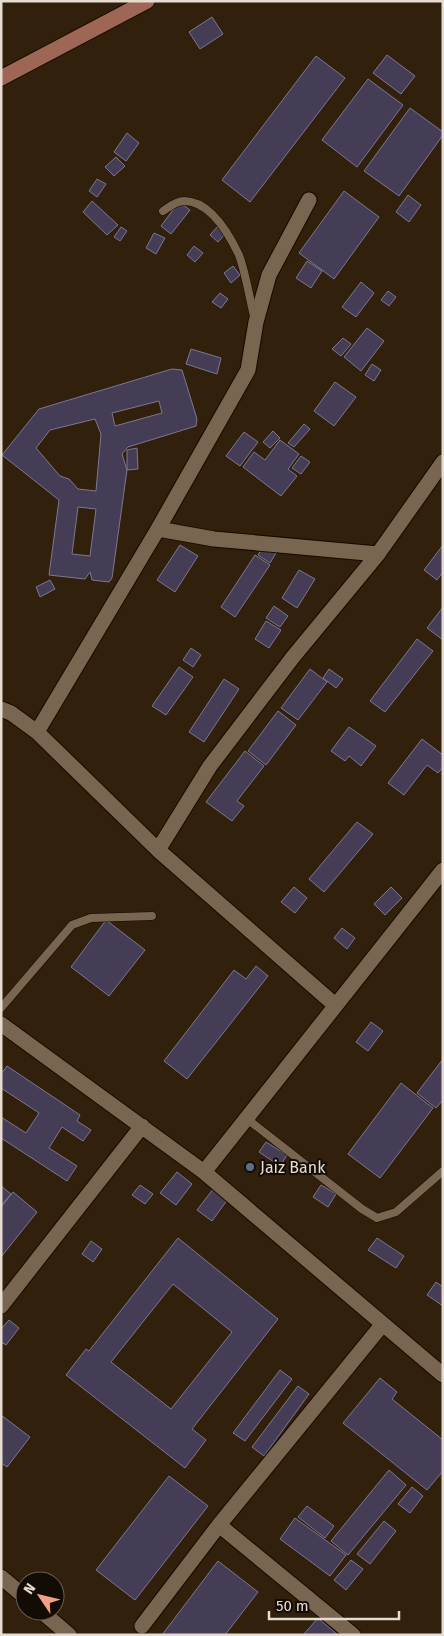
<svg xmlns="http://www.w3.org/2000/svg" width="444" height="1636" font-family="'Fira Sans',sans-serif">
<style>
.building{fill:#443d55;stroke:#7d7791;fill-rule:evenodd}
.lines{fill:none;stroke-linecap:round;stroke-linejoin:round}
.lane-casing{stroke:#180900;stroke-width:9}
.street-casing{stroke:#180900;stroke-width:17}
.secondary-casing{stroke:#180900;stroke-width:17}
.lane{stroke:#796650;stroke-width:8}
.street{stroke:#796650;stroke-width:15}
.secondary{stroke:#9e6654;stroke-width:15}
.service-dot{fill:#5c6f8a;stroke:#130c05;stroke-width:2}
.labels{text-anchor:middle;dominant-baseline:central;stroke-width:4;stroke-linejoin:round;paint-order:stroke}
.poi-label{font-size:16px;fill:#e7dcd0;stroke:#130c05;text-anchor:start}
</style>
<rect width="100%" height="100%" fill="#30200c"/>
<path class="building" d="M212,17L223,34L200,49L189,32Z
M387,55L415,76L401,94L373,73Z
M316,56L345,78L250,202L222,180Z
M368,79L403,105L357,167L322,140Z
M410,108L443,132V135L399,196L364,171Z
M127,133L139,143L126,161L114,152Z
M116,157L125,166L114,176L105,167Z
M97,179L106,184L97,197L89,191Z
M344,191L379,217L334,279L299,253Z
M408,195L421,205L409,222L396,212Z
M92,201L118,225L107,235L83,212Z
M179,202L190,210L171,234L161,226Z
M218,226L226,233L218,242L210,235Z
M121,227L127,231L120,241L114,237Z
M154,233L165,238L156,254L146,248Z
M194,246L203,253L195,262L187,255Z
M307,261L322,271L311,288L296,278Z
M233,266L240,275L231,283L224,273Z
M361,282L374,293L356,317L342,307Z
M388,291L396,297L389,306L381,300Z
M220,293L228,299L221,308L212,302Z
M367,328L384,341L361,371L344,357Z
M343,338L351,344L341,356L332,349Z
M191,349L221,358L217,374L186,364Z
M372,364L381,370L374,381L365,375Z
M172,369L182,370L197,419L196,426L128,447L122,454L127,470L112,578L109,582L92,580L90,572L85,579L49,575L59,500L2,455L39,409ZM159,401L162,413L115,426L112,413ZM95,419L101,434L96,491L78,489L69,479L60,476L36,448L50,430ZM78,507L96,509L90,556L72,554Z
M335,382L356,397L334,426L314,411Z
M304,424L310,429L294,447L288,443Z
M273,431L280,438L270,448L263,442Z
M244,432L258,442L240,466L226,456Z
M280,440L299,454L288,469L297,476L281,496L243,467L254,452L265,460Z
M137,448L138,469L127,470V450Z
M301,456L310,462L301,474L292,468Z
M180,545L198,556L175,592L157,580Z
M264,545L276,553L270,563L258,555Z
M443,545V572L437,580L424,570Z
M255,555L270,565L235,617L221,607Z
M299,570L315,579L297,608L282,598Z
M50,580L55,589L40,597L36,587Z
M274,606L288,616L280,627L266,618Z
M443,607V640L427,628Z
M266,621L281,630L269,648L255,639Z
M417,639L433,651L385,712L370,701Z
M191,648L201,655L193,667L183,660Z
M179,667L193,677L166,715L152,706Z
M310,669L327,682L298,720L281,708Z
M329,669L343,679L336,688L323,678Z
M224,679L239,689L204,742L189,732Z
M278,711L296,725L266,765L248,751Z
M349,727L376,746L361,766L349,756L345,761L331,751Z
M422,739L443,755V767L438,773L427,765L404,795L388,783Z
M245,751L264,766L237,801L244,806L232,821L206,802Z
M357,822L373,834L324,892L309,879Z
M294,887L307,898L295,913L281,902Z
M391,887L402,898L385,915L374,904Z
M106,920L145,950L109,996L71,967Z
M342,928L355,938L347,949L334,938Z
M256,966L268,976L187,1079L164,1061L234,970L246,979Z
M371,1022L383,1031L368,1051L356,1042Z
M443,1059V1100L436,1108L417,1093Z
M7,1066L80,1115L77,1121L91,1130L83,1141L62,1127L49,1148L77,1166L67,1181L1,1138V1117L26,1133L39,1113L1,1088V1074Z
M401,1083L433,1108L380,1178L348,1154Z
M266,1142L287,1155L280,1166L259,1152Z
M177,1172L192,1184L176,1205L160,1193Z
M140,1185L153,1194L145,1204L132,1195Z
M321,1185L336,1194L328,1207L313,1197Z
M1,1186L11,1194L1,1206Z
M214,1188L228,1199L212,1221L197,1210Z
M13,1192L37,1212L1,1257V1207Z
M178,1238L278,1319L192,1429L206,1440L185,1468L66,1375L86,1349L89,1351ZM173,1284L232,1332L171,1409L111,1362Z
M377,1238L404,1256L396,1268L368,1250Z
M91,1241L102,1249L93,1262L82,1254Z
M436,1282L443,1287V1306L427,1295Z
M9,1320L19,1328L6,1345L1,1342V1329Z
M280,1370L292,1379L245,1441L233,1433Z
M380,1378L397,1392L392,1399L443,1440V1471L427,1490L343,1423Z
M298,1386L309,1394L264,1456L252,1447Z
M1,1415L30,1437L7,1467L1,1463Z
M389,1470L406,1485L348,1555L331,1541Z
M169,1476L208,1506L135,1600L96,1570Z
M412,1487L423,1496L410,1513L398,1504Z
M307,1506L334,1526L325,1538L298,1517Z
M295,1518L346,1555L330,1576L280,1539Z
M384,1521L396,1531L370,1564L357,1554Z
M351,1560L363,1569L346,1590L334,1580Z
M218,1561L258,1592L225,1635H162Z
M318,1618L338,1635H303Z"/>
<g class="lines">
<defs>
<path id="lane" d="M163,211C169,207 176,201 184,201C210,201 229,234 239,255C246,274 249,296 254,316
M1,1008L72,925L91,918L152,916
M246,1118L362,1209L377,1218L396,1212L443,1171"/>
<path id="street" d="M158,529L214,539L378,554
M1,709L11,713L37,732L158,850L335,1005
M37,732L158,529L248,370L256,322L269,275L309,200
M158,850L210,766L293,657L378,554L443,462
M1,1024L204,1172L443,1375
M204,1172L443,870
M1,1306L142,1126
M219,1525L353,1635
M1,1577L25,1597
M41,1611L69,1635
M142,1626L219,1525L382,1325"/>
<path id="secondary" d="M1,78L147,1"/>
</defs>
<use href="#lane" class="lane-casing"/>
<use href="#street" class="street-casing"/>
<use href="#secondary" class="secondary-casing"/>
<use href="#lane" class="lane"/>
<use href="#street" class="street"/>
<use href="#secondary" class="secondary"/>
</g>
<circle class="service-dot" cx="250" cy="1167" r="5"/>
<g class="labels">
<g class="poi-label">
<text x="260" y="1167">Jaiz Bank</text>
</g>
</g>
<rect width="444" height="1636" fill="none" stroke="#e7dcd0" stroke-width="5"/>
<g transform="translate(40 1596) rotate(305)"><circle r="24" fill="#130c05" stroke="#685f56"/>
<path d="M0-4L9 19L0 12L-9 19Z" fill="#f49e86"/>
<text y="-8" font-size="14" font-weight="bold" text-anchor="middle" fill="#e7dcd0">N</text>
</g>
<path d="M269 1611v8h130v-8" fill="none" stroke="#e7dcd0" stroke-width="2.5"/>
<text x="276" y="1611" font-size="15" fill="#e7dcd0" stroke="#130c05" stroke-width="4" paint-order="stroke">50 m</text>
</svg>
